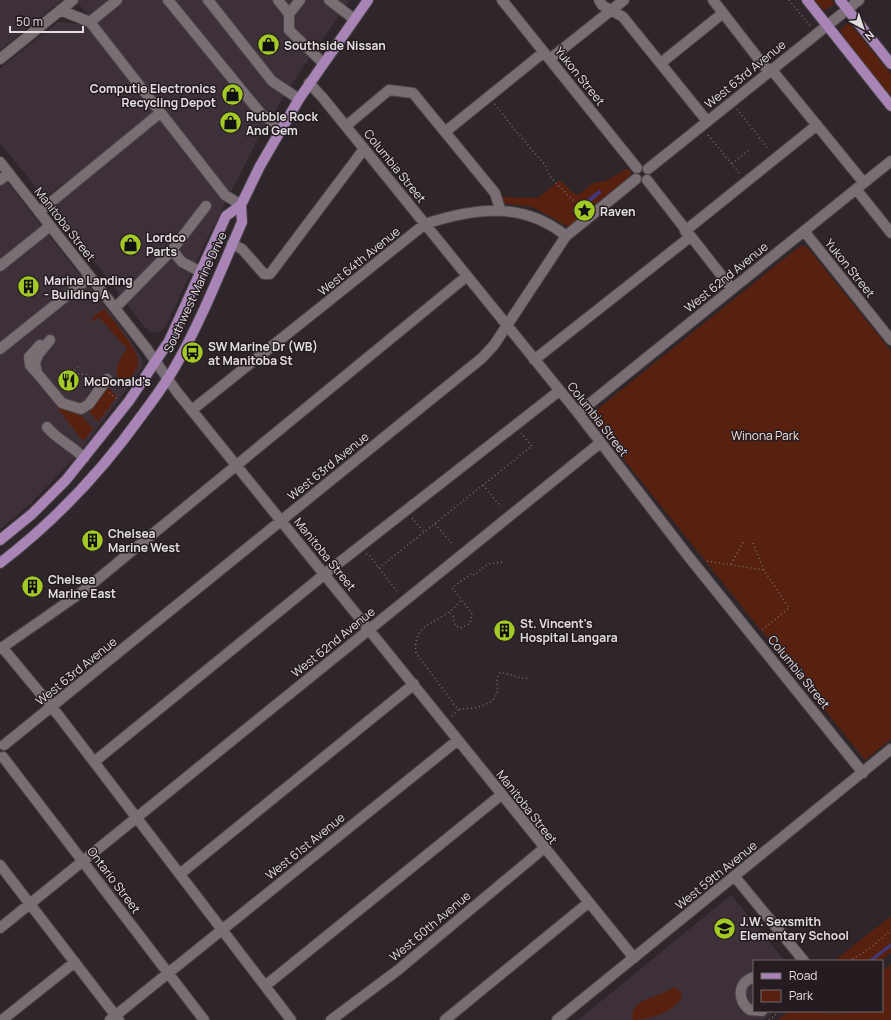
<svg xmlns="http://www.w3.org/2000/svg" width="891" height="1020" font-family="Manrope,sans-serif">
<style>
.built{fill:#3e3038}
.green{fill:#58210f}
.water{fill:#41387c}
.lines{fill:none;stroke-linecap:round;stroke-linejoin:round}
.stream{stroke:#41387c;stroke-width:3}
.minor-casing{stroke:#4b4548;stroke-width:12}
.major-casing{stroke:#4b4548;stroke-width:12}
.path{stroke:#746d71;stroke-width:1.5;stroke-dasharray:1 3;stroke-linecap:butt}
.minor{stroke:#786e74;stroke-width:10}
.major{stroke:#a984b7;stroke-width:10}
.labels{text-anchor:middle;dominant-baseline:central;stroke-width:3;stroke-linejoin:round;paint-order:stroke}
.poi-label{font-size:12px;font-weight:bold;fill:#e2dde0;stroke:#241c21;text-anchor:start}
.street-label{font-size:12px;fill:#e2dde0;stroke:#241c21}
.park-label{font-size:12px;fill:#f6dfd7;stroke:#241c21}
</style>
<rect width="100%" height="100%" fill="#2e262a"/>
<path class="built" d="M0,0H62L0,50Z
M75,0H350L299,73L261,133L206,241L165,328L157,333L150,332L143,325L52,206L152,123L44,197L0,143V68L58,22L86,25L89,16Z
M0,173L127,335L143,361V366L136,377L73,460L30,504L0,529Z
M731,895L785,961H754V1011H774L763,1020H578Z"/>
<path class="green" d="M814,0H832L834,5L824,10Z
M849,23L891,74V97L844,38L840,30Z
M626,169L630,170L631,174L629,177L570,226L563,224L533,207L503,203L501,197L538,198L560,180L572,192L578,195L593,183L606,181Z
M800,246H806L891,351V739L865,760L589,416Z
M104,309C112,319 141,353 138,364C137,371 129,379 125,385L118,379C114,368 120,357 127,349L99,317L93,322L92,320L94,316Z
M107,386L117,397L98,422L88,410Z
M57,404L63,409L80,414L93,429L83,441L55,405Z
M891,916V953L880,961H834Z
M891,964V1020H778L789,1011H824L825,1013L882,1011V971Z
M674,987L681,992L682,996C676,1012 648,1020 633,1020C627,998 663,997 674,987Z"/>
<path class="water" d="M599,190L602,192L578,213L572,212L574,209L577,210L585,201Z"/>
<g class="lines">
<path class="stream" d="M870,961L891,945"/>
<defs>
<path id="minor" d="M168,0L262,115L281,127
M208,0L272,81L299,99
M278,0L289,14L300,0
M329,0L354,19
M502,0L637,168
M599,0L602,5L623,17L707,121
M713,0L768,71
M60,10L90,22L225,195L241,205
M289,14V30L323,63
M90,22L117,0
M0,59L73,0
M550,59L624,0
M661,63L723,13
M771,69L864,183
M309,83L323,98L578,413L688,556L863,773
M346,126L389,90L413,93L495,193L500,209
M445,132L544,52
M0,162L147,349L177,392L634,958
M648,169L859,0
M0,180L9,173
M647,180L732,289
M856,189L891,233
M39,212L160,113
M685,231L817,125
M804,231L891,340
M232,244L242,249L264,274H270L364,149
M0,266L50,226
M201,272L182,262L172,250L206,206
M115,308L172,250
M50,340L38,355L35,363L37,373L62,403L81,409L89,404L107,379
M0,349L90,277
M534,360L690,237
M35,371L30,365L29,357L40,345
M192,410L425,224C475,208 523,201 566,236
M578,413L891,161
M47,427C55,438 74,447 84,458
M2,647L59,716L291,1020
M0,649L82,592L467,276
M4,745L482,358L494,345L566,236L636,179
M3,757L204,1020
M94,762L331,569L559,391
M0,865L119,1020
M180,874L414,684
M735,877L804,961
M0,928L600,443
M754,977C737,982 737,1001 750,1010L762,1011
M265,986L501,795
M2,1020L75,962
M110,1020L458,740
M331,1020L398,970L543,849
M445,1020L588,903
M557,1020L891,749"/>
<path id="major" d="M807,0L891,106
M840,0L891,64
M0,540L32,514L66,480L129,401L169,341L226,216L241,205L260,166L299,99L368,0
M0,563C55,521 102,471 142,415C154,399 166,383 176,365C202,319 221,270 242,222L241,205"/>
</defs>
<use href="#minor" class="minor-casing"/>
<use href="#major" class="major-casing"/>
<path class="path" d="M789,0L811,27
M495,104L514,129L545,165L552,179L575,202
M737,109L769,150
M708,135L740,174
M732,164L750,149
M70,374H85L90,378V382L92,383
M69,376L78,367
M109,393L117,399
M483,485L501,507
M412,518L424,532
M435,524L453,545
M753,543L764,570L789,608L762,630
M366,554L369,555L397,591
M707,561L764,570
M502,562L488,564L474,575L472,573L452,588L461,599C447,624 411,619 416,653L452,701L454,705L459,709C471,709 493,707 497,693C499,685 494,678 501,672L521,678H529
M731,564L744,541
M379,568L532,446L521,433
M450,613L453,616L455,625L460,628L470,624L472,613L461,599
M452,716L459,709
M849,961L869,949L891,930
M769,1020L780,1011"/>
<use href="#minor" class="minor"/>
<use href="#major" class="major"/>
</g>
<defs>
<symbol id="shop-disc" viewBox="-11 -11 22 22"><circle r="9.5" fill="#a3c926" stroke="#241c21"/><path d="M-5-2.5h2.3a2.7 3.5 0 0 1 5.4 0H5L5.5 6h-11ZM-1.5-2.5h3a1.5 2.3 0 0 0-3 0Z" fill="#111"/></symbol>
<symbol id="sight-disc" viewBox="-11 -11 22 22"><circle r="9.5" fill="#a3c926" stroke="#241c21"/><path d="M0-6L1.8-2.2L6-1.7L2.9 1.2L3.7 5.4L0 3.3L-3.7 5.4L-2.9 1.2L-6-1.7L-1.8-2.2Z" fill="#111"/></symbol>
<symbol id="building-disc" viewBox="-11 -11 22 22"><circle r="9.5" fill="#a3c926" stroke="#241c21"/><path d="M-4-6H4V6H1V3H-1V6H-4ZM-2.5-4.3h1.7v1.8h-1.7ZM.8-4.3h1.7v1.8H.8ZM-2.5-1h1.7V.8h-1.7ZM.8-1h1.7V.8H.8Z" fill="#111"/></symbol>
<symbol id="bus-disc" viewBox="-11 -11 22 22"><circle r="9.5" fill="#a3c926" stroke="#241c21"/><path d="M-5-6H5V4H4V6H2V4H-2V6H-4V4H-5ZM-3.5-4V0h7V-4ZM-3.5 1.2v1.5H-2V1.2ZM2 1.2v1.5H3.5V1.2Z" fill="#111"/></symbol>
<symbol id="restaurant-disc" viewBox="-11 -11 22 22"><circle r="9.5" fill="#a3c926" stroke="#241c21"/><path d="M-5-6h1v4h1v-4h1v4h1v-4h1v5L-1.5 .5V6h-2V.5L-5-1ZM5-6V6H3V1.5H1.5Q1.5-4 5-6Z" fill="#111"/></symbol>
<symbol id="school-disc" viewBox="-11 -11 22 22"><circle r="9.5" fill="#a3c926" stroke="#241c21"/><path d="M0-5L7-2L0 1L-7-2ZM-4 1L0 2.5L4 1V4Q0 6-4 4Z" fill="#111"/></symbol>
</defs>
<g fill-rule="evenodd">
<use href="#shop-disc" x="256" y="32" width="25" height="25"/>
<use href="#shop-disc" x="220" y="82" width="25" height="25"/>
<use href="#shop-disc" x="218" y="110" width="25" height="25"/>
<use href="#sight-disc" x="572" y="198" width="25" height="25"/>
<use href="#shop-disc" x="118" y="232" width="25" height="25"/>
<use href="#building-disc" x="16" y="274" width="25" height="25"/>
<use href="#bus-disc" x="180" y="340" width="25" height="25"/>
<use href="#restaurant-disc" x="56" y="368" width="25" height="25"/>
<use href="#building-disc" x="80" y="528" width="25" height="25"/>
<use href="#building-disc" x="20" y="574" width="25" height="25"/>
<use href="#building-disc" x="492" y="618" width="25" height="25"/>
<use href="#school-disc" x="712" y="916" width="25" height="25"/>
</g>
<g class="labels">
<g class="poi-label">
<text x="284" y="45">Southside Nissan</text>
<text x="216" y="88" text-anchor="end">Computie Electronics<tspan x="216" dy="14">Recycling Depot</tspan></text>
<text x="246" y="116">Rubble Rock<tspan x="246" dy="14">And Gem</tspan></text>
<text x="600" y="211">Raven</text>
<text x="146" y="237">Lordco<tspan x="146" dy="14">Parts</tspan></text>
<text x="44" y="280">Marine Landing<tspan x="44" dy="14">- Building A</tspan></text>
<text x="208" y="346">SW Marine Dr (WB)<tspan x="208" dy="14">at Manitoba St</tspan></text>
<text x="84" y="381">McDonald's</text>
<text x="108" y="533">Chelsea<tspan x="108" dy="14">Marine West</tspan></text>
<text x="48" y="579">Chelsea<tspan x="48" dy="14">Marine East</tspan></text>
<text x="520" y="623">St. Vincent's<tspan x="520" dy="14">Hospital Langara</tspan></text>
<text x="740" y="921">J.W. Sexsmith<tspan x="740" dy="14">Elementary School</tspan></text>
</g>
<g class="street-label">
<text transform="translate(745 74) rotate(-39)">West 63rd Avenue</text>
<text transform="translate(580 76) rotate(51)">Yukon Street</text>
<text transform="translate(395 166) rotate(51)">Columbia Street</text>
<text transform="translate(65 224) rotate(52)">Manitoba Street</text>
<text transform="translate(359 261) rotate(-39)">West 64th Avenue</text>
<text transform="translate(850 268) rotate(51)">Yukon Street</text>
<text transform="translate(726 277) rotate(-39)">West 62nd Avenue</text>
<text transform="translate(195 292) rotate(-65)">Southwest Marine Drive</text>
<text transform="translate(598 419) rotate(52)">Columbia Street</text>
<text transform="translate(328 466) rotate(-39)">West 63rd Avenue</text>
<text transform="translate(325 554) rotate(51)">Manitoba Street</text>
<text transform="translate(333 642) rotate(-39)">West 62nd Avenue</text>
<text transform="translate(76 671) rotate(-39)">West 63rd Avenue</text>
<text transform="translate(799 672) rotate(51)">Columbia Street</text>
<text transform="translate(527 807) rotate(52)">Manitoba Street</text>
<text transform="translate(305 846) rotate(-39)">West 61st Avenue</text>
<text transform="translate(716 875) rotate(-39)">West 59th Avenue</text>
<text transform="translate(114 880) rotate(53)">Ontario Street</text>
<text transform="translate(430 926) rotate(-40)">West 60th Avenue</text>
</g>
<g class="park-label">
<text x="765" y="435">Winona Park</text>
</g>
</g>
<rect x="753" y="960" width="130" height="52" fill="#241c21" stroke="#70696d"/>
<rect x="761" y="973" width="20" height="6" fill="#a984b7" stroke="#70696d"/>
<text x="789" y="980" font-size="12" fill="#e2dde0">Road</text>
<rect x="761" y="990" width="20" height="12" fill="#58210f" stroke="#70696d"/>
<text x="789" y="1000" font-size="12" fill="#e2dde0">Park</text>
<g transform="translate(863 28) rotate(140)" stroke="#241c21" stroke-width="3" paint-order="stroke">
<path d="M0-3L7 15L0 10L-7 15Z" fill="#e2dde0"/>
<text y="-6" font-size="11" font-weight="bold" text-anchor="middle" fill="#e2dde0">N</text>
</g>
<path d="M10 26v6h73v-6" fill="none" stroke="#e2dde0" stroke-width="2"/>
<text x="16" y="26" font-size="12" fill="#e2dde0" stroke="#241c21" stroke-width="3" paint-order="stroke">50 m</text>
</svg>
